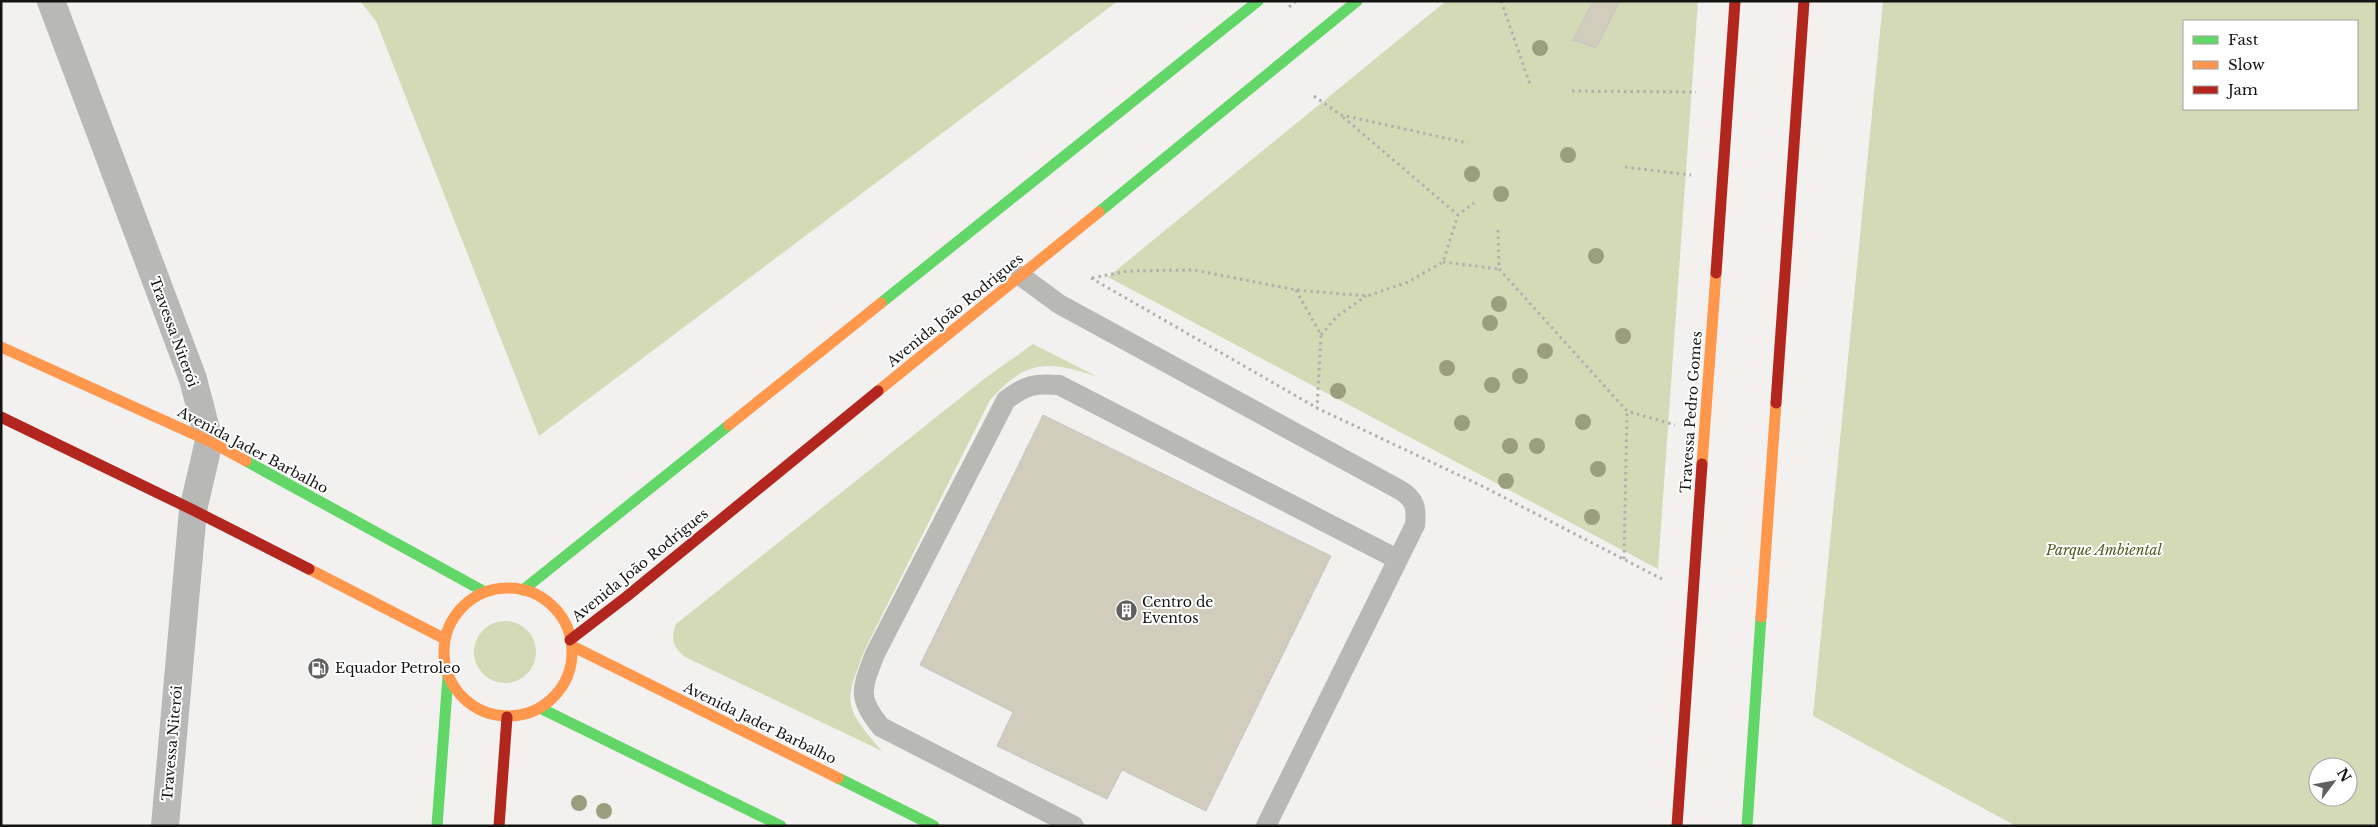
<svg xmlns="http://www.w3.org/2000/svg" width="2378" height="827" font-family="'Libre Baskerville',serif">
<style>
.green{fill:#d5dab6;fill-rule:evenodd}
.building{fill:#d2ccbc;stroke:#c6c5c4}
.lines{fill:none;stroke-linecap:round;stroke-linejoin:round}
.path{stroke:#b0b0ae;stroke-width:3;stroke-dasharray:2.5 4;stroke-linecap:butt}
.lane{stroke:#b8b8b7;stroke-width:20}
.street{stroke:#b8b8b7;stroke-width:28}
.fast{stroke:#63d668;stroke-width:11}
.slow{stroke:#ff974d;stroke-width:11}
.jam{stroke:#b3261e;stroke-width:11}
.tree{fill:#9b9e7d}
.labels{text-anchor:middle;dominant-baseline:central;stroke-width:4;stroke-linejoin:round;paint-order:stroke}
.street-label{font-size:14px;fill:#141413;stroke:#fff}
.park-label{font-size:14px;font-style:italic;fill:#545a20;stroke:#fff}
.poi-label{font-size:14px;fill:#141413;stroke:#fff;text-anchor:start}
</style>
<rect width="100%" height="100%" fill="#f2f1ef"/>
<path class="green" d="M360,1H1118L539,436L376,21Z
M1446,1H1698L1658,569L1108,277Z
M1883,1H2377V826H2016L1813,716ZM2184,21H2357V109H2184ZM2318,767H2348V797H2318Z
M1033,344L1098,377C1049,361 1027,358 990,400L866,647C844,703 842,705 882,751L685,657C673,647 670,639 676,624L984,379Z
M474 652a31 31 0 1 1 62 0a31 31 0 1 1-62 0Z"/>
<path class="building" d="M1593,1H1620L1596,48L1573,40Z
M1043,415L1331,556L1206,811L1122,770L1107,799L997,746L1013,712L920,665Z"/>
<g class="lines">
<path class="path" d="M1501,1L1531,87
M1289,7L1296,1
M1572,91L1696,92
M1314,96L1341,115L1468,143
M1343,117L1458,215
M1625,167L1691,175
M1498,230L1499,269L1627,411L1675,425
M1443,262L1499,269
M1091,278L1317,408L1482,486L1662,579
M1092,278L1128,271L1194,270L1296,290L1367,296L1408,282L1443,262L1458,215L1474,203
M1296,290L1321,335L1317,408
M1321,335L1336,317L1366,296
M1624,559L1627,411"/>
<path class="lane" d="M1021,276L1059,304L1400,490C1415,499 1417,508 1415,525L1266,826
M1074,826L881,727C856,697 862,688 875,654L1006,400C1026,385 1035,383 1059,385L1397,559"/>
<path class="street" d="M51,1L193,379L209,441L193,510L165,826"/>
<path class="fast" d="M1099,212L1357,1
M881,303L1258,1
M246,461L485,592
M523,590L729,425
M540,708L781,826
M838,778L934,826
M437,826L448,676
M1747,826L1761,617"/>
<path class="slow" d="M1,347L209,441L246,461
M878,391L1099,212
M729,425L881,303
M1702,464L1716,273
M309,569L445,639
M444 652a64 64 0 1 1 128 0a64 64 0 1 1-128 0Z
M1761,617L1776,403
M572,646L838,778"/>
<path class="jam" d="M1716,273L1735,1
M1776,403L1804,1
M1,417L193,510L309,569
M570,640L626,597L878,391
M499,826L507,717
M1677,826L1702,464"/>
</g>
<g class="tree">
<circle cx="1540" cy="48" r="8"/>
<circle cx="1568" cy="155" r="8"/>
<circle cx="1472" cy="174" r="8"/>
<circle cx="1501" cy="194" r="8"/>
<circle cx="1596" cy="256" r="8"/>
<circle cx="1499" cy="304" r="8"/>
<circle cx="1490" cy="323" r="8"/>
<circle cx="1623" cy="336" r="8"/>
<circle cx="1545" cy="351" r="8"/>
<circle cx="1447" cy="368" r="8"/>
<circle cx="1520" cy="376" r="8"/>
<circle cx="1492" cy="385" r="8"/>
<circle cx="1338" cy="391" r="8"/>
<circle cx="1583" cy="422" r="8"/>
<circle cx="1462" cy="423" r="8"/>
<circle cx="1510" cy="446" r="8"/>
<circle cx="1537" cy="446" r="8"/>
<circle cx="1598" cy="469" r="8"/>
<circle cx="1506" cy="481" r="8"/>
<circle cx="1592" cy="517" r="8"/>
<circle cx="579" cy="803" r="8"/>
<circle cx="604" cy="811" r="8"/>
</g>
<defs>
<symbol id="building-disc" viewBox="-11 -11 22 22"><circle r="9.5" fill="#626160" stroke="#fff"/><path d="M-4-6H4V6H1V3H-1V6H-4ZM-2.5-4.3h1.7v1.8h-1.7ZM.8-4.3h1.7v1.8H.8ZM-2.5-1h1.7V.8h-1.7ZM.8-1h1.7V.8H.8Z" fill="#fff"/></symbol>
<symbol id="fuel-disc" viewBox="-11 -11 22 22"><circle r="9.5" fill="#626160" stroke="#fff"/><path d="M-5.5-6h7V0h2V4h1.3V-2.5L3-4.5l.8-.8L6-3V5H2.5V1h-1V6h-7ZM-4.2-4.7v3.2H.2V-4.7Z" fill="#fff"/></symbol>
</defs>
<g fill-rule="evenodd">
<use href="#building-disc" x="1114" y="598" width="25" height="25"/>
<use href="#fuel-disc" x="306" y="656" width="25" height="25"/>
</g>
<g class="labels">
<g class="street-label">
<text transform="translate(955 310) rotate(-39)">Avenida João Rodrigues</text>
<text transform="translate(174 332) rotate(70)">Travessa Niterói</text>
<text transform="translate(1691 412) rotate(-86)">Travessa Pedro Gomes</text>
<text transform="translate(253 450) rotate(28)">Avenida Jader Barbalho</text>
<text transform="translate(640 565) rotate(-39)">Avenida João Rodrigues</text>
<text transform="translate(760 723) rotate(26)">Avenida Jader Barbalho</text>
<text transform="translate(172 743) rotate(-85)">Travessa Niterói</text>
</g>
<g class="park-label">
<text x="2104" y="550">Parque Ambiental</text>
</g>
<g class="poi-label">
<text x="1142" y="602">Centro de<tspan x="1142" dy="16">Eventos</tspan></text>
<text x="335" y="668">Equador Petroleo</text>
</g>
</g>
<rect width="2378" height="827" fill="none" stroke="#141413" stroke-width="5"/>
<rect x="2183" y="20" width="175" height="90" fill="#ffffff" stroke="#a1a1a1"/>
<rect x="2193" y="36" width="25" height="8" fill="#63d668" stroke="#a1a1a1"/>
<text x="2228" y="45" font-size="15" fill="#141413">Fast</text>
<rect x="2193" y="61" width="25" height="8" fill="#ff974d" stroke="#a1a1a1"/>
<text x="2228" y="70" font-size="15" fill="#141413">Slow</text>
<rect x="2193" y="86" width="25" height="8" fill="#b3261e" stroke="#a1a1a1"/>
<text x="2228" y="95" font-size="15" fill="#141413">Jam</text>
<g transform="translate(2333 782) rotate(58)"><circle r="24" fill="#ffffff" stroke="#a1a1a1"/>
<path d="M0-4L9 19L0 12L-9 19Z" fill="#626160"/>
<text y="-8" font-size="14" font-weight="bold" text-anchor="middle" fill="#141413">N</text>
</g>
</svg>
